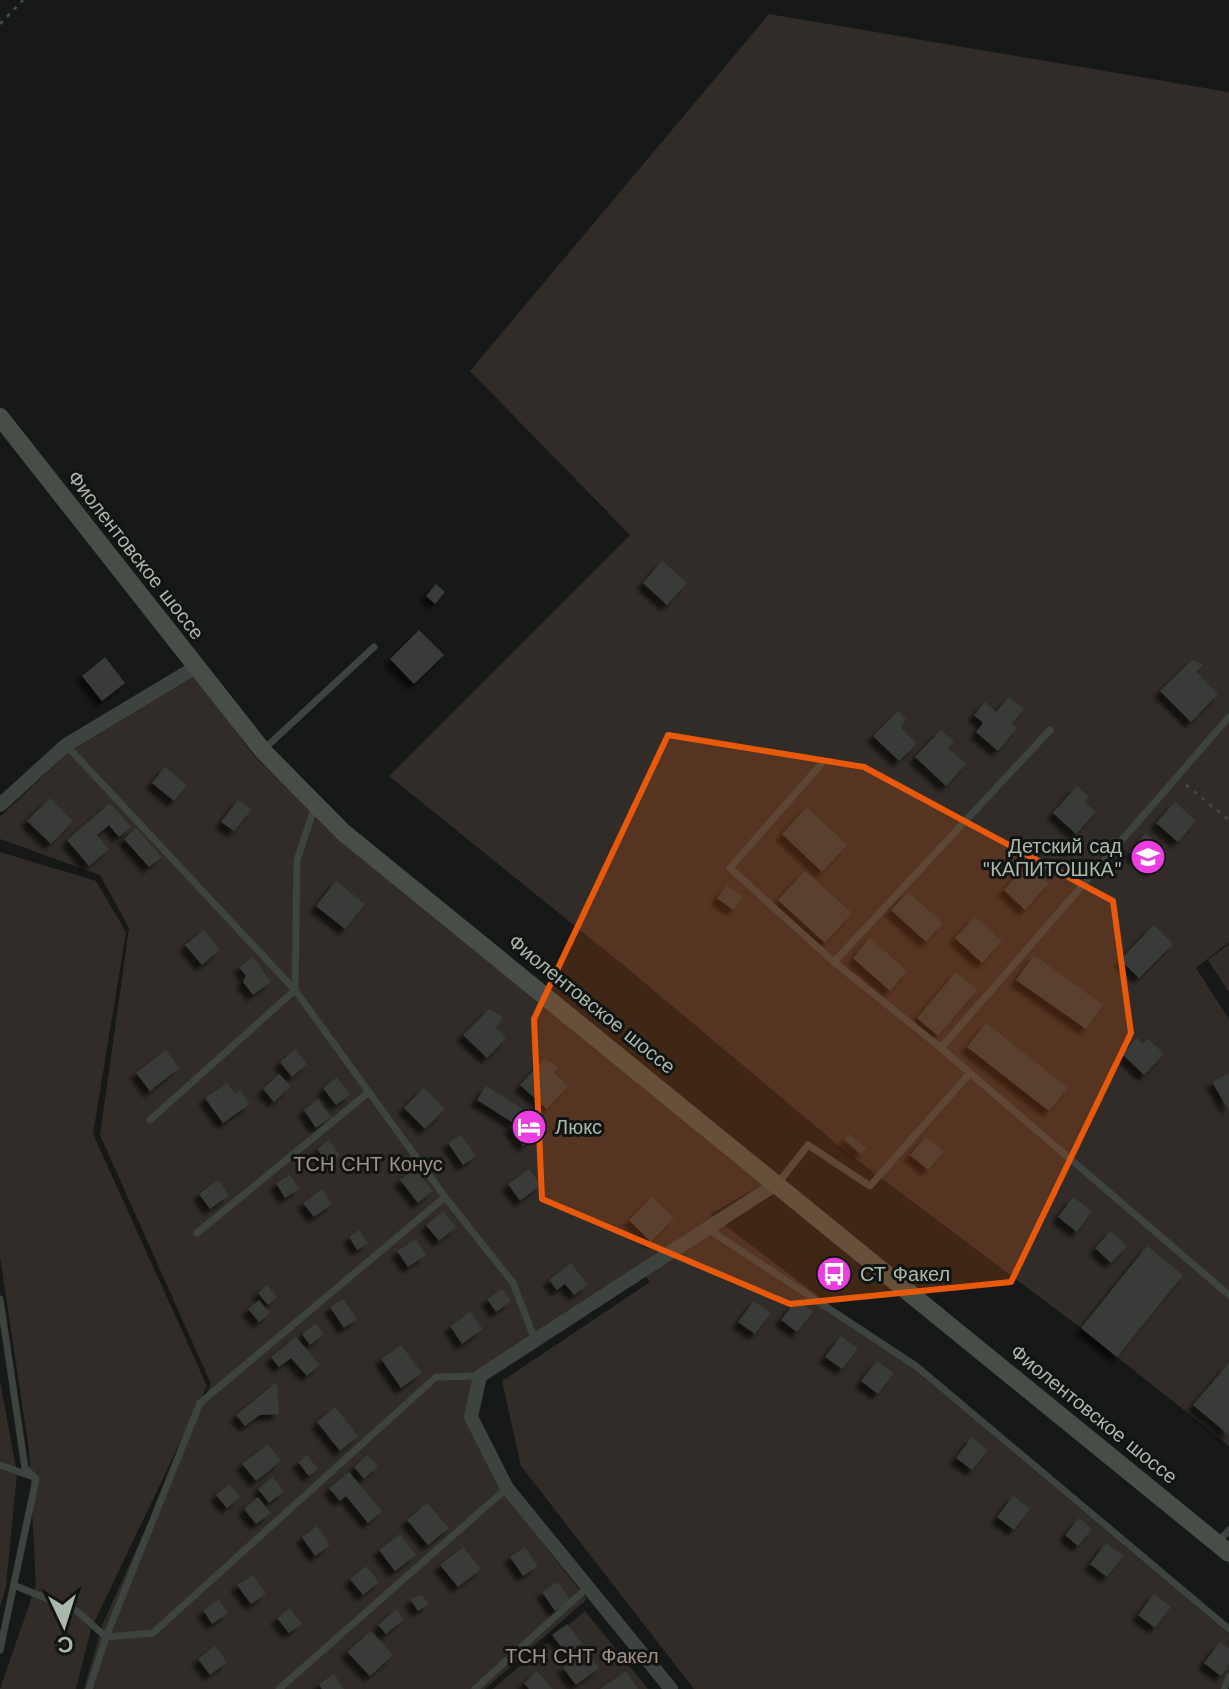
<svg xmlns="http://www.w3.org/2000/svg" width="1229" height="1689" font-family="'Work Sans',sans-serif">
<style>
.green{fill:#312c27}
.building{fill:#373b38;filter:url(#shadow)}
.lines{fill:none;stroke-linecap:round;stroke-linejoin:round}
.path{stroke:#404741;stroke-width:3;stroke-dasharray:4 6;stroke-linecap:butt}
.service{stroke:#3d433f;stroke-width:7}
.minor{stroke:#3d433f;stroke-width:14}
.secondary{stroke:#464e47;stroke-width:18}
.marked{fill:#e8590c;fill-opacity:0.2;stroke:#e8590c;stroke-width:6;stroke-linejoin:round}
.labels{text-anchor:middle;dominant-baseline:central;stroke-width:6;stroke-linejoin:round;paint-order:stroke}
.street-label{font-size:20px;fill:#aab8ab;stroke:#121413}
.poi-label{font-size:20px;fill:#aab8ab;stroke:#121413;text-anchor:start}
.park-label{font-size:20px;fill:#a29182;stroke:#121413}
</style>
<defs>
<filter id="shadow"><feDropShadow dx="-6" dy="6" stdDeviation="2" flood-color="#0009"/></filter>
</defs>
<rect width="100%" height="100%" fill="#171918"/>
<path class="green" d="M769,14L1229,92V942L1196,968L1229,1019V1446L1081,1328L845,1151L627,968L389,776L630,535L470,371Z
M195,676L255,757L337,837L765,1183L710,1214L913,1368L1229,1634V1674L1220,1689H694L521,1466L502,1381L650,1282L645,1275L478,1371L465,1420L506,1497L587,1599L485,1689H84L103,1623L211,1384L100,1135L129,928L100,875L0,839V817L77,744Z
M0,852L96,881L126,932L93,1134L207,1386L91,1629L76,1689H0L36,1585L29,1450L0,1257Z
M1229,944V992L1208,960Z
M0,1381L17,1473L6,1586L0,1608Z
M585,1611L648,1689H493Z"/>
<path class="building" d="M662,561L687,583L667,605L643,583Z
M436,584L445,592L435,604L426,596Z
M419,630L444,655L414,684L390,659Z
M105,657L125,683L102,701L82,676Z
M1192,660L1204,664L1196,672L1218,694L1191,722L1160,691Z
M1009,697L1024,709L1012,724L1017,728L998,751L976,732L983,723L974,715L985,702L996,712Z
M898,711L906,719L901,728L917,744L899,761L873,736Z
M941,730L954,742L948,748L966,764L946,786L915,757Z
M165,767L187,785L174,801L152,783Z
M1077,786L1089,797L1084,801L1096,812L1076,834L1053,813Z
M50,798L73,821L51,844L27,821Z
M238,800L252,809L234,831L221,822Z
M1175,802L1196,821L1178,842L1156,823Z
M110,803L131,827L119,837L109,825L97,835L109,849L89,866L67,840Z
M807,807L847,845L822,872L782,834Z
M136,828L162,857L149,867L124,839Z
M1146,833L1167,852L1151,871L1129,852Z
M1028,864L1049,883L1025,910L1004,890Z
M805,871L852,913L825,943L778,900Z
M336,881L365,904L345,929L316,906Z
M727,885L743,897L733,910L717,898Z
M908,892L943,923L926,942L891,910Z
M975,917L1002,941L982,963L955,938Z
M1154,925L1173,944L1139,978L1120,960Z
M204,930L220,950L202,965L185,945Z
M870,938L907,971L890,991L853,958Z
M1034,955L1103,1005L1086,1029L1016,980Z
M253,957L271,982L253,995L243,982L246,976L239,967Z
M956,972L977,990L938,1036L917,1018Z
M489,1009L503,1017L496,1028L506,1038L487,1058L463,1035Z
M986,1023L1068,1088L1049,1111L967,1047Z
M1137,1038L1143,1044L1148,1039L1164,1054L1144,1075L1122,1054Z
M295,1049L307,1064L292,1077L280,1062Z
M166,1050L179,1068L150,1091L136,1073Z
M544,1059L558,1066L554,1073L568,1086L547,1109L520,1085Z
M1229,1073V1111L1212,1082Z
M279,1074L291,1086L274,1102L263,1089Z
M337,1077L350,1095L336,1105L323,1088Z
M227,1083L235,1094L240,1090L250,1104L223,1123L205,1098Z
M486,1086L524,1110L515,1124L531,1113L543,1131L523,1146L510,1127L515,1124L477,1100Z
M424,1088L445,1109L425,1129L404,1108Z
M318,1099L331,1117L316,1128L304,1110Z
M849,1134L866,1148L861,1154L845,1140Z
M461,1135L476,1156L463,1165L448,1143Z
M926,1137L944,1152L928,1170L910,1155Z
M329,1140L340,1156L328,1165L317,1149Z
M415,1169L433,1191L418,1203L400,1180Z
M529,1169L541,1185L520,1201L508,1184Z
M290,1175L299,1189L285,1198L276,1183Z
M218,1180L229,1195L210,1209L199,1194Z
M322,1189L332,1204L314,1217L303,1203Z
M652,1197L674,1218L651,1242L629,1220Z
M1073,1197L1092,1211L1077,1232L1058,1217Z
M443,1211L456,1227L439,1241L426,1225Z
M359,1230L368,1243L357,1250L349,1237Z
M1111,1231L1127,1246L1111,1263L1095,1248Z
M416,1239L426,1255L408,1267L397,1251Z
M1147,1246L1183,1275L1117,1357L1081,1328Z
M571,1263L588,1285L574,1295L565,1284L557,1290L549,1280Z
M267,1285L277,1297L268,1305L258,1293Z
M502,1289L511,1301L496,1312L487,1299Z
M343,1299L357,1319L344,1328L330,1307Z
M797,1299L813,1312L797,1332L781,1320Z
M259,1300L270,1313L259,1322L248,1309Z
M754,1301L771,1313L755,1334L738,1322Z
M470,1312L483,1329L462,1344L450,1326Z
M316,1323L324,1334L310,1345L302,1334Z
M841,1336L858,1349L842,1369L825,1357Z
M296,1337L320,1365L307,1376L291,1358L279,1367L271,1357Z
M401,1345L422,1373L401,1388L381,1359Z
M877,1361L894,1373L878,1394L861,1381Z
M1229,1363V1435L1193,1405Z
M277,1382L279,1414L260,1415L245,1426L236,1415Z
M335,1407L358,1436L340,1451L317,1422Z
M972,1437L988,1450L972,1470L956,1458Z
M268,1444L281,1461L256,1481L242,1464Z
M307,1455L318,1469L309,1476L298,1462Z
M367,1455L378,1466L364,1479L354,1467Z
M349,1472L382,1511L368,1523L346,1496L340,1501L329,1488Z
M273,1477L284,1491L269,1503L258,1489Z
M229,1484L240,1497L227,1508L216,1495Z
M1013,1496L1030,1509L1014,1530L997,1517Z
M258,1497L271,1513L256,1524L244,1509Z
M427,1503L449,1528L428,1545L407,1520Z
M1079,1518L1092,1529L1078,1546L1065,1535Z
M317,1526L330,1545L315,1556L302,1537Z
M400,1534L416,1555L395,1571L379,1550Z
M1106,1543L1123,1556L1107,1577L1090,1564Z
M463,1547L481,1569L458,1587L440,1565Z
M525,1547L538,1566L523,1576L510,1557Z
M366,1566L379,1582L363,1595L350,1579Z
M253,1575L266,1594L251,1604L237,1585Z
M558,1582L571,1601L555,1611L542,1592Z
M1154,1594L1171,1607L1155,1628L1138,1615Z
M422,1595L429,1604L418,1611L410,1599Z
M219,1600L228,1613L212,1624L203,1610Z
M290,1608L302,1624L289,1633L277,1618Z
M396,1609L404,1619L386,1634L378,1625Z
M567,1624L582,1643L567,1654L552,1635Z
M371,1631L393,1655L370,1676L347,1652Z
M1220,1642L1229,1649V1665L1221,1676L1204,1663Z
M215,1646L227,1662L210,1675L198,1659Z
M586,1650L599,1668L576,1685L563,1668Z
M537,1671L553,1689H529L524,1683Z
M626,1671L638,1689H600Z
M334,1674L344,1689H322L319,1684Z"/>
<g class="lines">
<path class="path" d="M0,24L23,0
M1186,785L1229,820"/>
<path class="service" d="M66,745L295,990L150,1120
M264,749L374,647
M822,763L730,868L834,962
M315,806L297,860L295,990L445,1197L513,1283L535,1340
M941,1048L834,962L1050,730
M970,1073L1229,1295
M779,1182L808,1145L870,1186L970,1073L941,1048L1229,717
M708,1229L916,1366L1229,1629
M197,1233L369,1092
M0,1299L25,1468L36,1479L0,1650
M0,1465L31,1476
M1217,1543L1229,1530
M16,1586L77,1611L106,1637L153,1633L436,1377L480,1376
M89,1689L106,1637L200,1403L445,1197
M279,1689L507,1488
M475,1689L588,1587
M1224,1689L1229,1677"/>
<path class="minor" d="M0,805L66,745L196,667
M671,1689L507,1488L471,1417L480,1376L779,1182"/>
<path class="secondary" d="M0,417L263,751L343,832L1229,1553"/>
</g>
<path class="marked" d="M668,735L864,767L1113,901L1131,1033L1011,1282L790,1304L542,1199L534,1019Z"/>
<defs>
<symbol id="school-disc" viewBox="-11 -11 22 22"><circle r="9.5" fill="#ea3ee0" stroke="#121413"/><path d="M0-5L7-2L0 1L-7-2ZM-4 1L0 2.5L4 1V4Q0 6-4 4Z" fill="#fff"/></symbol>
<symbol id="hotel-disc" viewBox="-11 -11 22 22"><circle r="9.5" fill="#ea3ee0" stroke="#121413"/><path d="M-6-4.5h1.5V1H6V5H4.5V3h-9V5H-6ZM-4 0a1.8 1.8 0 1 1 3.6 0ZM.5 0V-2.5h3Q6-2.5 6 0Z" fill="#fff"/></symbol>
<symbol id="bus-disc" viewBox="-11 -11 22 22"><circle r="9.5" fill="#ea3ee0" stroke="#121413"/><path d="M-5-6H5V4H4V6H2V4H-2V6H-4V4H-5ZM-3.5-4V0h7V-4ZM-3.5 1.2v1.5H-2V1.2ZM2 1.2v1.5H3.5V1.2Z" fill="#fff"/></symbol>
</defs>
<g fill-rule="evenodd">
<use href="#school-disc" x="1128" y="837" width="40" height="40"/>
<use href="#hotel-disc" x="509" y="1107" width="40" height="40"/>
<use href="#bus-disc" x="814" y="1254" width="40" height="40"/>
</g>
<g class="labels">
<g class="street-label">
<text transform="translate(136 555) rotate(52)">Фиолентовское шоссе</text>
<text transform="translate(592 1004) rotate(39)">Фиолентовское шоссе</text>
<text transform="translate(1094 1414) rotate(39)">Фиолентовское шоссе</text>
</g>
<g class="poi-label">
<text x="1122" y="846" text-anchor="end">Детский сад<tspan x="1122" dy="23">"КАПИТОШКА"</tspan></text>
<text x="555" y="1127">Люкс</text>
<text x="860" y="1274">СТ Факел</text>
</g>
<g class="park-label">
<text x="368" y="1164">ТСН СНТ Конус</text>
<text x="582" y="1656">ТСН СНТ Факел</text>
</g>
</g>
<g transform="translate(64 1625) rotate(176)" stroke="#121413" stroke-width="6" paint-order="stroke">
<path d="M0-6L14 30L0 20L-14 30Z" fill="#aab8ab"/>
<text y="-12" font-size="22" font-weight="bold" text-anchor="middle" fill="#aab8ab">С</text>
</g>
</svg>
